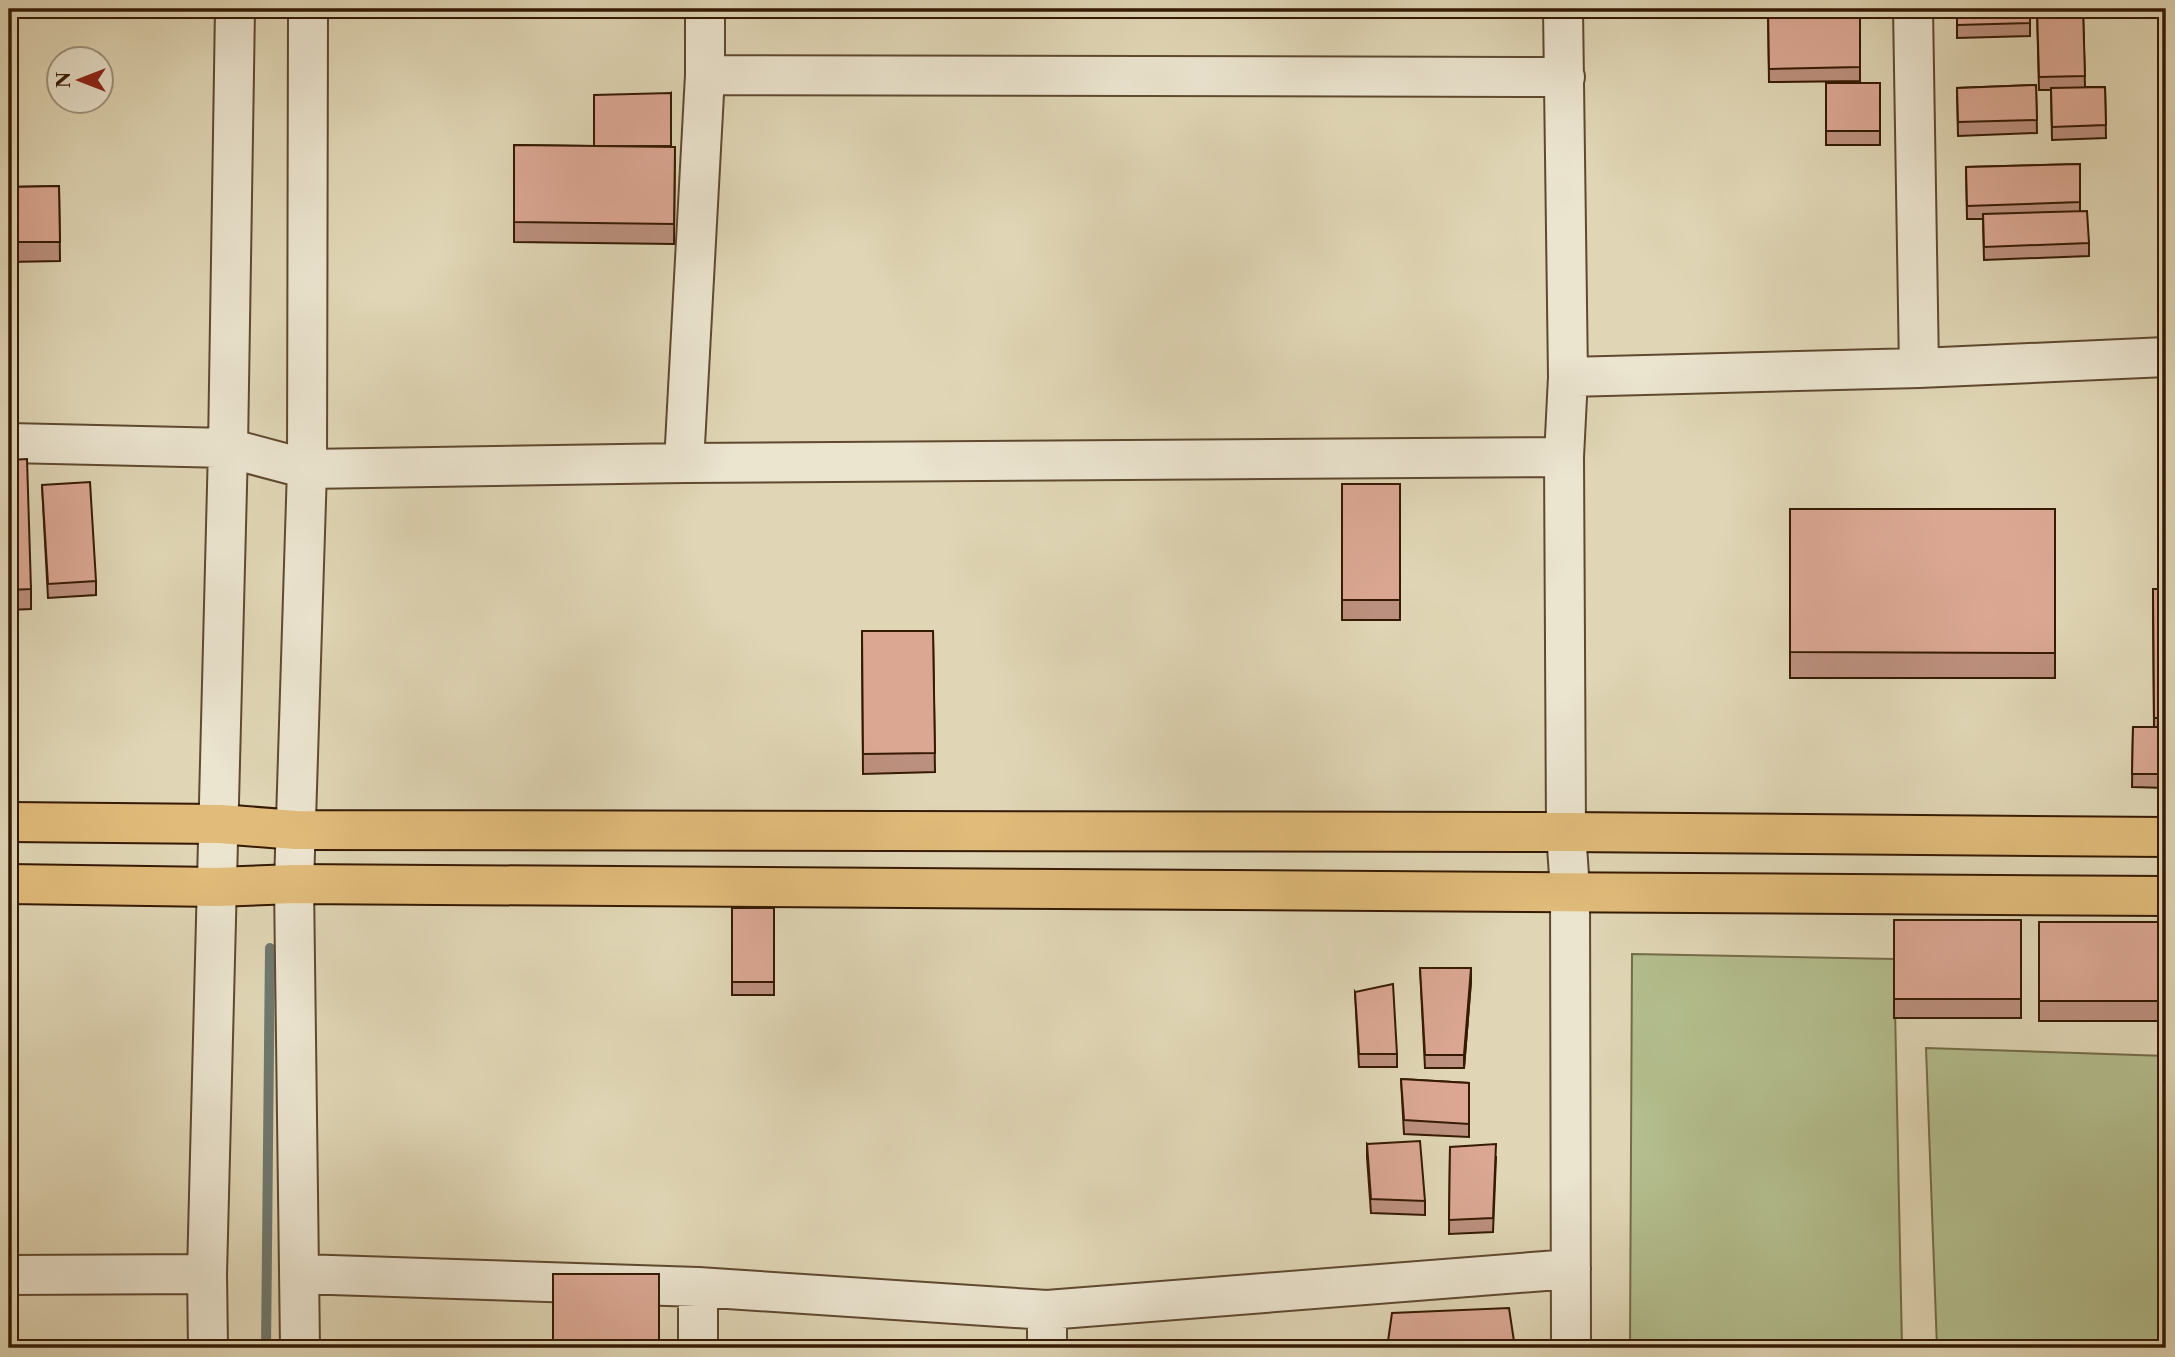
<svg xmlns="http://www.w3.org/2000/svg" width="2175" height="1357" font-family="'Libre Caslon Text',serif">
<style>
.green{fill:#b3bd8d;stroke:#746c48;stroke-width:2}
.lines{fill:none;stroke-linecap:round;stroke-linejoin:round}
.stream{stroke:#6f796e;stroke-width:10}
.minor-casing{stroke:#604930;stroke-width:42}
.major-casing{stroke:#361a04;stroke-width:42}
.minor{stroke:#ebe4cf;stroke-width:38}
.major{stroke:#e0bb7a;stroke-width:38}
.wall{fill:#bc907e;stroke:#361a04;stroke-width:2}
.shaded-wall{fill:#997567;stroke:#361a04;stroke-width:2}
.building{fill:#dba793;stroke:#361a04;stroke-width:2}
</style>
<rect width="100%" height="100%" fill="#e0d6b5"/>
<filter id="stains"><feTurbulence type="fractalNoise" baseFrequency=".00286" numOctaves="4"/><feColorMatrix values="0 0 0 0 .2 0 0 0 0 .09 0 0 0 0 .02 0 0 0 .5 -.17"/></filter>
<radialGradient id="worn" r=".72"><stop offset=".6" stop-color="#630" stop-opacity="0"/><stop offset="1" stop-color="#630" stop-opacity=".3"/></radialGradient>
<path class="green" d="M1632,954L1894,959L1902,1348H1630Z
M1926,1048L2166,1056V1348H1937Z"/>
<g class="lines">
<path class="stream" d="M266,1348L270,948"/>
<defs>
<path id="minor" d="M1563,9L1568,377L1564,457L1566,832L1570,890L1571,1348
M1913,9L1919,368
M705,75L1565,77
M1568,377L1919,368L2166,357
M9,443L228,448L307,469L684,463L1564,457
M684,463L705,75V9
M300,1274L698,1287L1047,1310L1571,1269
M9,1275L207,1274
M1047,1310V1348
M208,1348L207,1274L228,448L235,9
M300,1348L294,884L307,469L308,9
M698,1348V1287"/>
<path id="major" d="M9,822L220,824L296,830L1566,832L2166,837
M9,884L217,887L294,884L2166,896"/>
</defs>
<use href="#minor" class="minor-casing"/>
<use href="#major" class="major-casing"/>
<use href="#minor" class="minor"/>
<use href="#major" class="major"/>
</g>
<path class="wall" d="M1700,9H1749V12H1700Z
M1768,9H1860V81L1769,82Z
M1957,9H2030V36L1957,38Z
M2037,9H2083L2085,87H2105L2106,138L2052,140L2051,90H2039Z
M1826,83H1880V145H1826Z
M2036,85L2037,133L1958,136L1957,88Z
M671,93V147H675L674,244L514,242V145L594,146Z
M2080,164V211L2089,243V256L1984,260L1983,219H1967L1966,167Z
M59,186L60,261L9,262V187Z
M9,460L31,589V609L9,610Z
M1342,484H1400V620H1342Z
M42,485L96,581V595L48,598Z
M1790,509H2055V678H1790Z
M2153,589H2166V788L2132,787L2133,727H2154Z
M862,631H933L935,772L863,774Z
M732,908H774V995H732Z
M1894,920H2021V1018H1894Z
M2039,922H2166V1021H2039Z
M1420,968L1471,981L1464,1068H1425Z
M1355,992L1397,1054V1067H1359Z
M1401,1079L1469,1083V1137L1404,1134Z
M1367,1144L1425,1201V1215L1371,1213L1367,1157Z
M1450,1147L1496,1157L1493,1232L1449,1234Z"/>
<path class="shaded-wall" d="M1471,968V981L1464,1068V1055Z"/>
<path class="building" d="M1768,9H1860V67L1769,69Z
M1957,9H2030V23L1957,25Z
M2037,9H2083L2085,76L2039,77Z
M1826,83H1880V131H1826Z
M2036,85L2037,120L1958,122L1957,88Z
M2105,87L2106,125L2052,127L2051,88Z
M671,93V146H594V95Z
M514,145L675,147L674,224L514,222Z
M2080,164V202L1967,206L1966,167Z
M59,186L60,242H9V187Z
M2087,211L2089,243L1984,247L1983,214Z
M27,459L31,589L9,590V460Z
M90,482L96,581L48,584L42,485Z
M1342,484H1400V600H1342Z
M1790,509H2055V653L1790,652Z
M2153,589H2166V718H2154Z
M862,631H933L935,753L863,754Z
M2133,727H2166V774H2132Z
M732,908H774V982H732Z
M1894,920H2021V999H1894Z
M2039,922H2166V1001H2039Z
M1420,968H1471L1464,1055H1425Z
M1393,984L1397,1054H1359L1355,992Z
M1401,1079L1469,1083V1124L1404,1120Z
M1420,1141L1425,1201L1371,1199L1367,1144Z
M1496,1144L1493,1218L1449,1220L1450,1147Z
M553,1274H659V1348H553Z
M1509,1308L1515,1348H1387L1392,1313Z"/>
<rect width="2175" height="1357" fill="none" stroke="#e0d6b5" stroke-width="35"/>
<rect x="10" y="10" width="2154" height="1336" fill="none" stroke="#361a04" stroke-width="3.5"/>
<rect x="18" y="18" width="2140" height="1322" fill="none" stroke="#361a04" stroke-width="2"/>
<g transform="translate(80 80) rotate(270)"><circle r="33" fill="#ebe4cf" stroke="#a3937e" stroke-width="2"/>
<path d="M0-5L12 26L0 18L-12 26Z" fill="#8f2418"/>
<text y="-10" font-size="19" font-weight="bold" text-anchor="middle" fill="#361a04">N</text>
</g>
<rect width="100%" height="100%" filter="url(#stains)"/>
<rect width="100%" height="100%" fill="url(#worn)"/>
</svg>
